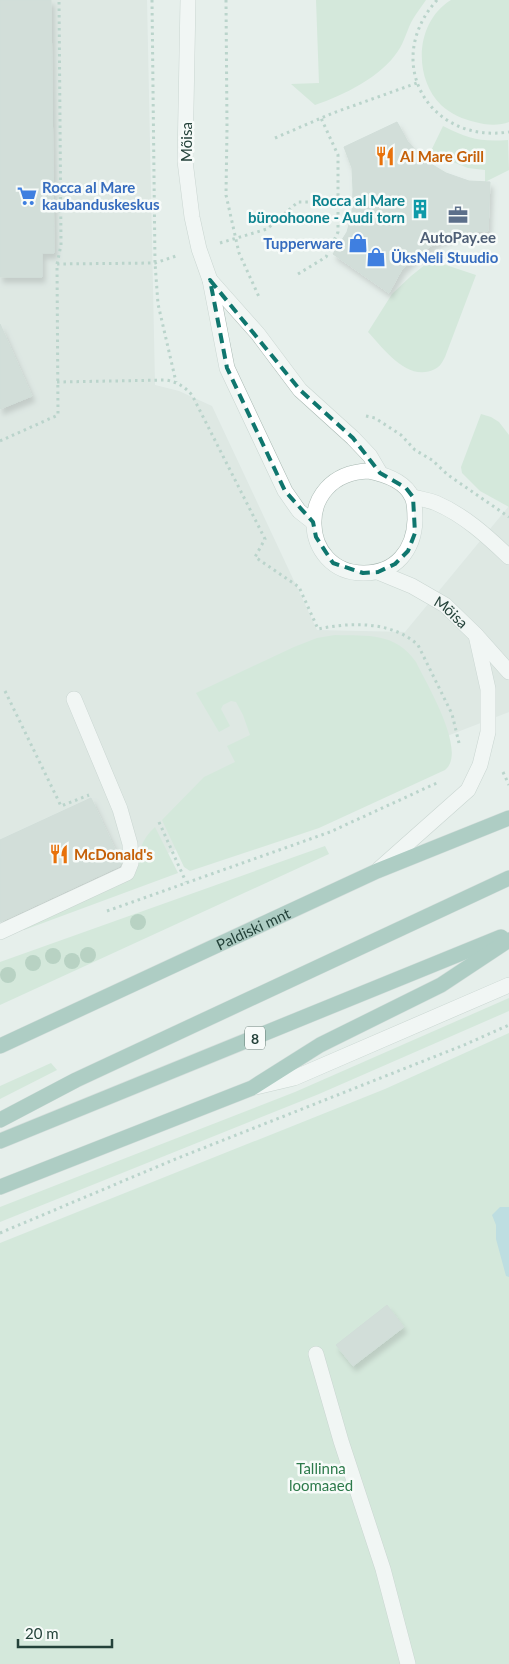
<svg xmlns="http://www.w3.org/2000/svg" width="509" height="1664" font-family="Lato,sans-serif">
<style>
.built{fill:#d4dfda}
.green{fill:#bfe0c8}
.water{fill:#8ec9d4}
.building{fill:#bbcac4;stroke:#b8c9c2;filter:url(#shadow)}
.lines{fill:none;stroke-linecap:round;stroke-linejoin:round}
.lane-casing{stroke:#a8b8b2;stroke-width:16}
.street-casing{stroke:#a8b8b2;stroke-width:16}
.primary-casing{stroke:#c2cac8;stroke-width:16}
.path{stroke:#86b3a5;stroke-width:3;stroke-dasharray:2.5 4;stroke-linecap:butt}
.lane{stroke:#fff;stroke-width:15}
.street{stroke:#fff;stroke-width:15}
.primary{stroke:#6aa596;stroke-width:15}
.tree{fill:#80af93}
.marked{fill:none;stroke:#0f766e;stroke-width:4;stroke-dasharray:10 6;stroke-linejoin:round}
.labels{text-anchor:middle;dominant-baseline:central;stroke-width:5;stroke-linejoin:round;paint-order:stroke}
.shield{fill:#f7fbf9;stroke:#637a73;stroke-width:1}
.shield-label{font-size:14px;font-weight:bold;fill:#24423a}
.street-label{font-size:15px;fill:#24423a;stroke:#f7fbf9}
.food-label{font-size:15px;font-weight:bold;fill:#c56008;stroke:#f7fbf9;text-anchor:start}
.shop-label{font-size:15px;font-weight:bold;fill:#366cbe;stroke:#f7fbf9;text-anchor:start}
.culture-label{font-size:15px;font-weight:bold;fill:#0d838f;stroke:#f7fbf9;text-anchor:end}
.service-label{font-size:15px;font-weight:bold;fill:#4e5e75;stroke:#f7fbf9}
.park-label{font-size:15px;fill:#2d7a4b;stroke:#f7fbf9}
</style>
<defs>
<filter id="shadow"><feDropShadow dx="3" dy="5.5" stdDeviation="2.5" flood-color="#0004"/></filter>
</defs>
<rect width="100%" height="100%" fill="#e6efeb"/>
<path class="built" d="M0,0H147L155,385L179,391L212,406L317,630L405,632L509,506V712L279,801L0,932Z"/>
<path class="green" d="M316,0H426C422,6 417,12 413,19C407,29 405,41 398,51C381,77 344,95 315,105L291,84L319,83Z
M451,0H509V122C499,126 485,125 475,122C462,119 451,114 441,105C413,77 415,22 451,0Z
M443,126C469,139 480,142 508,140L509,170L485,182V170L468,168L430,153Z
M431,260L476,275L445,357C443,361 440,367 435,369C408,383 384,349 368,332L392,294L411,276Z
M481,414L491,417L499,422L509,435V507L480,491L462,473L461,467Z
M335,635C368,636 395,632 416,662C426,683 468,752 445,770L319,828L190,871L184,867L162,820L204,777L235,762L227,746L250,735L243,715L236,702L231,701L223,705L221,709L230,726L219,732L196,693L294,647L317,638Z
M155,827L178,873L24,930L22,924L137,870C139,851 141,840 155,827Z
M325,846L329,854L0,1005V962Z
M509,998V1011L319,1094L0,1222V1207L295,1092Z
M509,1033V1664H0V1243L385,1089Z
M51,1063L57,1070L0,1099V1086Z"/>
<path class="water" d="M500,1207H509V1277L506,1276L496,1239V1225L492,1215Z"/>
<path class="building" d="M0,0H51L54,253H42V277H0Z
M397,122L408,142L426,161L446,173L469,181L490,182L488,231L467,232L439,241L420,253L402,269L389,293L333,254L347,232L352,213L353,190L352,168L344,147Z
M0,324L32,396L0,409Z
M91,798L121,862L120,866L0,922V840Z
M387,1305L404,1327L353,1366L336,1345Z"/>
<g class="lines">
<defs>
<path id="lane" d="M0,932L127,873L131,863L130,844L120,809L74,699
M256,1087L294,1078L509,985
M316,1354L341,1441L383,1569L408,1664"/>
<g id="street">
<path d="M188,0L185,161L192,217L199,249L210,280L227,368L285,491L299,511L313,522"/>
<path d="M210,280L258,334L300,390L353,438L370,456L380,473"/>
<path d="M368,471C383,474 405,481 412,497C415,503 415,513 415,520C414,550 396,573 364,573C300,574 293,474 368,471Z"/>
<path d="M413,497C420,499 429,500 436,503C464,515 487,536 509,557"/>
<path id="s1" d="M378,572L412,586L445,605L476,635L509,672"/>
<path d="M379,869L468,790L480,765L488,732V689L476,635"/>
</g>
<g id="primary">
<path id="s2" d="M0,1046L377,871L509,818"/>
<path d="M0,1120L76,1080L509,878"/>
<path d="M0,1141L501,937"/>
<path d="M0,1187L252,1088L320,1045L441,985L509,940"/>
</g>
</defs>
<use href="#lane" class="lane-casing"/>
<use href="#street" class="street-casing"/>
<use href="#primary" class="primary-casing"/>
<path class="path" d="M152,0L155,263L158,304L176,382
M226,0L227,128L226,195L239,253L260,299
M437,0C382,61 428,144 509,132
M275,138L333,113L417,83
M220,243L267,229L298,202H338V155L321,118
M57,264L61,245L59,0
M298,274L326,257L338,232V202
M57,382L166,380C177,382 184,386 192,395L265,539L255,557L299,587L318,629C351,622 392,621 418,645L452,714L459,743
M366,416L375,418L401,435L415,450L432,460L448,475L509,517
M0,441L58,415L57,264L155,263L176,256
M5,691L61,806L89,795
M503,772L509,785
M159,822L186,882
M107,911L330,832L439,782
M0,1233L173,1160L464,1045L509,1025"/>
<use href="#lane" class="lane"/>
<use href="#street" class="street"/>
<use href="#primary" class="primary"/>
</g>
<g class="tree">
<circle cx="138" cy="922" r="8"/>
<circle cx="88" cy="955" r="8"/>
<circle cx="53" cy="956" r="8"/>
<circle cx="72" cy="961" r="8"/>
<circle cx="33" cy="963" r="8"/>
<circle cx="8" cy="975" r="8"/>
</g>
<path d="M0 0H509V1664H0ZM210,280L300,390L353,438L380,473L406,488L413,497L415,533L408,551L395,564L378,572L363,573L333,563L316,537L313,522L285,491L227,368Z" fill="#e6efeb" fill-opacity=".55" fill-rule="evenodd"/>
<path class="marked" d="M210,280L300,390L353,438L380,473L406,488L413,497L415,533L408,551L395,564L378,572L363,573L333,563L316,537L313,522L285,491L227,368Z"/>
<defs>
<symbol id="restaurant-bare" viewBox="-9 -9 18 18"><path d="M-5-6h1v4h1v-4h1v4h1v-4h1v5L-1.5 .5V6h-2V.5L-5-1ZM5-6V6H3V1.5H1.5Q1.5-4 5-6Z" fill="#e8710a" stroke="#f7fbf9" stroke-width="2.5" paint-order="stroke"/></symbol>
<symbol id="supermarket-bare" viewBox="-9 -9 18 18"><path d="M-6-5.5h2.5l.6 2H6L4.5 2H-2.5L-4.4-4H-6ZM-1.5 3.2a1.3 1.3 0 1 0 .1 0ZM3 3.2a1.3 1.3 0 1 0 .1 0Z" fill="#3f7fe0" stroke="#f7fbf9" stroke-width="2.5" paint-order="stroke"/></symbol>
<symbol id="building-bare" viewBox="-9 -9 18 18"><path d="M-4-6H4V6H1V3H-1V6H-4ZM-2.5-4.3h1.7v1.8h-1.7ZM.8-4.3h1.7v1.8H.8ZM-2.5-1h1.7V.8h-1.7ZM.8-1h1.7V.8H.8Z" fill="#0f9aa8" stroke="#f7fbf9" stroke-width="2.5" paint-order="stroke"/></symbol>
<symbol id="office-bare" viewBox="-9 -9 18 18"><path d="M-6-3h4V-5.5h4V-3h4V5H-6ZM-1-4.5V-3h2v-1.5ZM-6 0V1H6V0Z" fill="#5c6f8a" stroke="#f7fbf9" stroke-width="2.5" paint-order="stroke"/></symbol>
<symbol id="shop-bare" viewBox="-9 -9 18 18"><path d="M-5-2.5h2.3a2.7 3.5 0 0 1 5.4 0H5L5.5 6h-11ZM-1.5-2.5h3a1.5 2.3 0 0 0-3 0Z" fill="#3f7fe0" stroke="#f7fbf9" stroke-width="2.5" paint-order="stroke"/></symbol>
</defs>
<g fill-rule="evenodd">
<use href="#restaurant-bare" x="371" y="142" width="28" height="28"/>
<use href="#supermarket-bare" x="13" y="182" width="28" height="28"/>
<use href="#building-bare" x="406" y="195" width="28" height="28"/>
<use href="#office-bare" x="444" y="201" width="28" height="28"/>
<use href="#shop-bare" x="344" y="229" width="28" height="28"/>
<use href="#shop-bare" x="362" y="243" width="28" height="28"/>
<use href="#restaurant-bare" x="45" y="840" width="28" height="28"/>
</g>
<g class="labels">
<rect class="shield" x="245" y="1026.5" width="20" height="23" rx="4"/>
<g class="shield-label">
<text x="255" y="1038">8</text>
</g>
<g class="street-label">
<text transform="translate(186 142) rotate(-90)">Mõisa</text>
<text stroke="none"><textPath href="#s1" startOffset="84">Mõisa</textPath></text>
<text stroke="none"><textPath href="#s2" startOffset="279">Paldiski mnt</textPath></text>
</g>
<g class="food-label">
<text x="400" y="156">Al Mare Grill</text>
<text x="74" y="854">McDonald's</text>
</g>
<g class="shop-label">
<text x="42" y="187">Rocca al Mare<tspan x="42" dy="17">kaubanduskeskus</tspan></text>
<text x="343" y="243" text-anchor="end">Tupperware</text>
<text x="391" y="257">ÜksNeli Stuudio</text>
</g>
<g class="culture-label">
<text x="405" y="200">Rocca al Mare<tspan x="405" dy="17">büroohoone - Audi torn</tspan></text>
</g>
<g class="service-label">
<text x="458" y="237">AutoPay.ee</text>
</g>
<g class="park-label">
<text x="321" y="1468">Tallinna<tspan x="321" dy="17">loomaaed</tspan></text>
</g>
</g>
<path d="M18 1639v8h94v-8" fill="none" stroke="#24423a" stroke-width="2.5"/>
<text x="25" y="1639" font-size="15" fill="#24423a" stroke="#f7fbf9" stroke-width="4" paint-order="stroke">20 m</text>
</svg>
